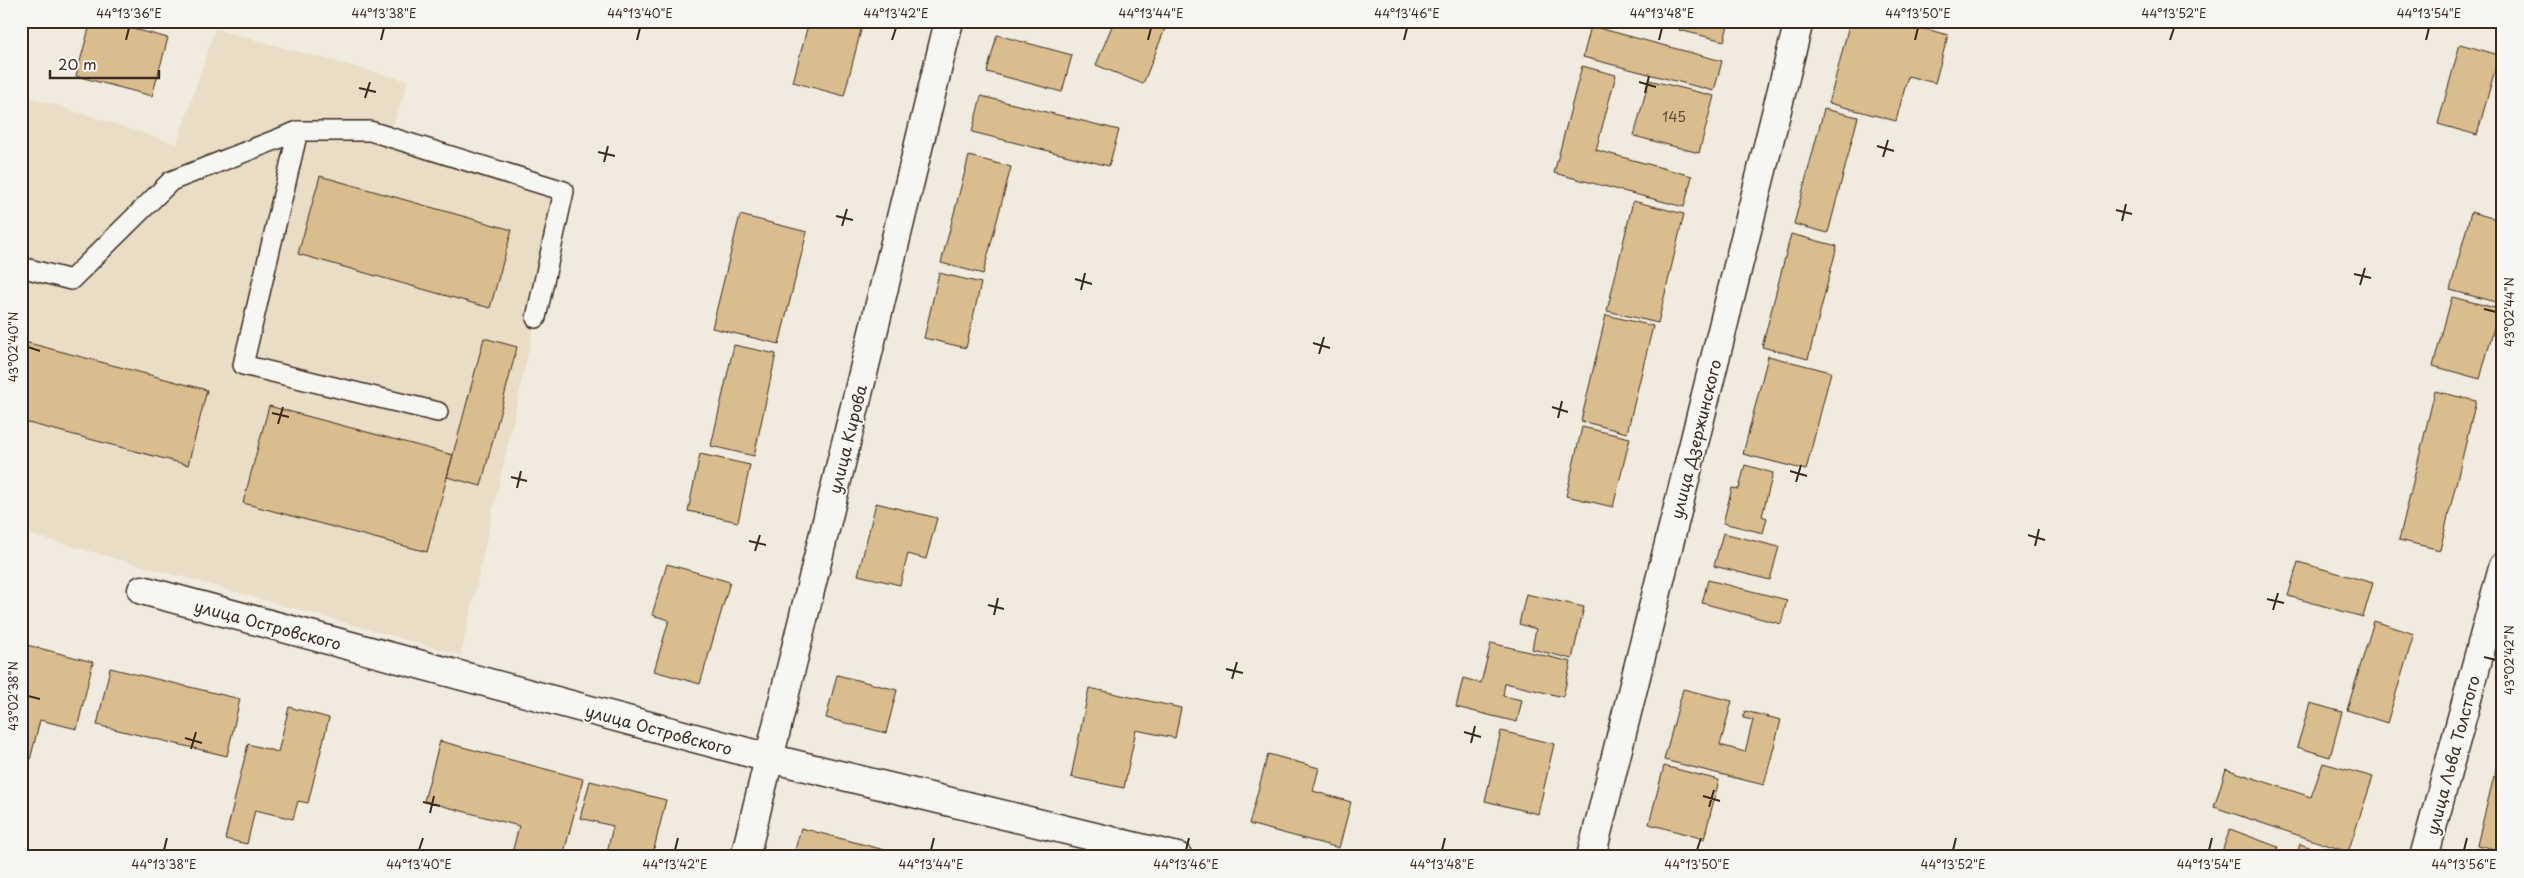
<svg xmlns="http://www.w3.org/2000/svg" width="2524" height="878" font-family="'Playpen Sans',sans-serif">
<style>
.built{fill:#e9ddc6}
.building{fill:#d9bd8e;stroke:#3b2a1e}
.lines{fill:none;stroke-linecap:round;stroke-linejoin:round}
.lane-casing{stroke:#3b2a1e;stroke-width:22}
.street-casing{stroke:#3b2a1e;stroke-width:31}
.lane{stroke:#f6f6f2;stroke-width:19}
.street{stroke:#f6f6f2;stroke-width:28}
.ticks{fill:none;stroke:#3b2a1e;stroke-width:2}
.labels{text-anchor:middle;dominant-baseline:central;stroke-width:4;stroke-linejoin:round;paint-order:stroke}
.number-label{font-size:14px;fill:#624f3a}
.street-label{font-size:16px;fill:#3b2a1e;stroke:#f6f6f2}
.neatline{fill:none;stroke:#3b2a1e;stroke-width:2}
.ticks-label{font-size:12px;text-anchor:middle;fill:#3b2a1e}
</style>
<rect width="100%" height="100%" fill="#f0ebde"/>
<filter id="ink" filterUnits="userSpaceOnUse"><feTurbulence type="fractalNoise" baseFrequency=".02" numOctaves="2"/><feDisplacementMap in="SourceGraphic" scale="10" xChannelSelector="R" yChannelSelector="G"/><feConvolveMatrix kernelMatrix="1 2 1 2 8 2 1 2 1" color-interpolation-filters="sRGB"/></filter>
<g filter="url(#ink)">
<path class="built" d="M215,29L408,81L389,138L564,191L461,655L21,532V94L177,144Z"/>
<path class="building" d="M91,21H104L168,38L152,96L76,76Z
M809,21L863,22L844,96L793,82Z
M1114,21H1168L1143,84L1096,65Z
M1681,21H1729L1724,41L1679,30Z
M1850,21H1896L1948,35L1935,83L1908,76L1896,121L1829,103Z
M1591,26L1722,61L1714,91L1583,57Z
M997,35L1072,55L1062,92L987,72Z
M2460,44L2499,55L2477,135L2438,124Z
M1582,66L1616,75L1596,150L1692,176L1684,207L1554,173Z
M1649,80L1714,96L1699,153L1634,136Z
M981,96L1119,130L1109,166L972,132Z
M1824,109L1858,117L1828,233L1794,224Z
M969,156L1011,167L983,274L941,263Z
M320,176L512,230L490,308L298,254Z
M1633,201L1684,214L1658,323L1607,311Z
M2471,212L2503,221V291L2499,303L2450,290Z
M740,215L807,232L779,344L712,328Z
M1791,234L1837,246L1808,359L1762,347Z
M939,273L981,283L966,348L924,338Z
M2452,297L2499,309L2480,379L2433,366Z
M1606,315L1653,326L1627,433L1581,421Z
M484,338L517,347L481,486L447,477Z
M21,341L207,390L188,465L21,421Z
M734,345L776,354L754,456L711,446Z
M1768,356L1831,372L1806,470L1743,454Z
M2435,391L2476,401L2440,550L2399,540Z
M269,406L453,455L427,552L243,503Z
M1582,427L1630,438L1613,507L1566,496Z
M700,454L750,465L738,522L688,511Z
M1745,465L1773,473L1762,516L1767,518L1763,533L1723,523L1732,488L1739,489Z
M876,503L937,518L926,559L908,554L900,585L858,575Z
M1723,533L1779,547L1770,580L1714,566Z
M2298,562L2373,583L2363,617L2288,596Z
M667,564L730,582L700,684L654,671L669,620L652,615Z
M1708,580L1787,600L1781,624L1702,603Z
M1526,594L1584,607L1572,659L1532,649L1536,629L1519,624Z
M2374,621L2414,634L2387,723L2347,710Z
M1491,643L1571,662L1563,697L1505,683L1503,696L1522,700L1517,722L1456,707L1463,678L1481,683Z
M27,645L93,662L77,729L40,720L22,792L21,669Z
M110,668L240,699L227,756L97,725Z
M837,675L897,690L886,733L826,718Z
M1089,688L1181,708L1175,738L1136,730L1124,788L1071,777Z
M1683,689L1732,701L1720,745L1745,752L1753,720L1743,718L1745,711L1781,720L1764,785L1664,760Z
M2310,703L2342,712L2330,757L2297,747Z
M289,707L329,718L308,803L298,801L293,819L255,810L247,844L225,839L248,744L278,752Z
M1501,731L1554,744L1538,814L1485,801Z
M2503,740V775L2495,773Z
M440,741L583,779L563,857H511L519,826L424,801Z
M1268,754L1319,768L1313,791L1351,802L1339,848L1249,824Z
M2323,763L2373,777L2348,852L2214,807L2226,769L2311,797Z
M1664,766L1719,780L1704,839L1649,824Z
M2494,776L2503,779V851L2477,845Z
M590,781L666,800L652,857H606L613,826L580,818Z
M801,828L911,857H793Z
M2230,829L2278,847L2274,857H2220Z
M2300,844L2340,857H2296Z
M2476,848L2503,857H2474Z"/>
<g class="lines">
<defs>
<path id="lane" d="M298,131L243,365L438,412
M21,267L71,280L171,181L298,131H370L564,191L536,318"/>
<path id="street" d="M142,590L769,758L1178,857
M745,857L949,21
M1591,857L1799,21
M2424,857L2503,567"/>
</defs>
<use href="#lane" class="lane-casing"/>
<use href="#street" class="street-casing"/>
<use href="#lane" class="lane"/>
<use href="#street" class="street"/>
</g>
</g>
<path class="ticks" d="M126,40L129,28M381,40L384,28M637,40L640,28M892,40L896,28M1148,40L1151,28M1404,40L1407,28M1659,40L1662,28M1915,40L1918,28M2170,40L2174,28M2426,40L2429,28M1639,82L1656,87M359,88L376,92M1645,93L1649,76M365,98L370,82M1877,146L1894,151M598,152L615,156M1883,157L1888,140M604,162L608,146M2116,210L2132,214M836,216L853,220M2122,221L2126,204M842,226L847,209M2354,274L2371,278M1075,279L1092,284M2360,285L2365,268M1081,290L1085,273M2484,309L2496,312M1313,343L1330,348M28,347L40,351M1319,354L1324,337M1552,407L1568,412M272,413L289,417M1558,418L1562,401M278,424L283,407M1790,471L1807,476M511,477L527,481M1796,482L1801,465M517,488L521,471M2028,535L2045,540M749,541L766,545M2035,546L2039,529M755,551L760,535M2267,599L2284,603M988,605L1004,609M2273,610L2278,593M994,615L998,598M2484,657L2496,660M1226,669L1243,673M1232,679L1237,662M28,696L40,699M1464,732L1481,737M185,738L202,743M1471,743L1475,726M191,749L196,732M1703,796L1720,801M423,802L440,806M1709,807L1714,790M430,813L434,796M164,850L167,838M419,850L423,838M675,850L678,838M931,850L934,838M1186,850L1189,838M1442,850L1445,838M1697,850L1701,838M1953,850L1956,838M2209,850L2212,838M2464,850L2467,838"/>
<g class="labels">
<g class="number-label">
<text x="1674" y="116">145</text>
</g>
<g class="street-label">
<text transform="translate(847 439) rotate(-76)">улица Кирова</text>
<text transform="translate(1695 439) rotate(-76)">улица Дзержинского</text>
<text transform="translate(268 624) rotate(15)">улица Островского</text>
<text transform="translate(659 729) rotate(15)">улица Островского</text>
<text transform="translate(2452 755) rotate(-75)">улица Льва Толстого</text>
</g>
</g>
<rect width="2524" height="878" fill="none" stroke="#f6f6f2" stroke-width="55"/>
<path d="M50 70v8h109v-8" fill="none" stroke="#3b2a1e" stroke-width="2.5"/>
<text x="58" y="70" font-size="15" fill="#3b2a1e" stroke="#f6f6f2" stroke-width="4" paint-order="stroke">20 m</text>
<rect x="28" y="28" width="2468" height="822" class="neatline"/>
<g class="ticks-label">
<text x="129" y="18">44°13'36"E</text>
<text x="384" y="18">44°13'38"E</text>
<text x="640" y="18">44°13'40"E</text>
<text x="896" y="18">44°13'42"E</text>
<text x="1151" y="18">44°13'44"E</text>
<text x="1407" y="18">44°13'46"E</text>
<text x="1662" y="18">44°13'48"E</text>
<text x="1918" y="18">44°13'50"E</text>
<text x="2174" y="18">44°13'52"E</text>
<text x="2429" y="18">44°13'54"E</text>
<text transform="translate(2510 312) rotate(-90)" y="4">43°02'44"N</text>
<text transform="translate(14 347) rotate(-90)" y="4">43°02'40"N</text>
<text transform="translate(2510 660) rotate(-90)" y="4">43°02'42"N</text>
<text transform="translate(14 696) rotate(-90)" y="4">43°02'38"N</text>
<text x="164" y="869">44°13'38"E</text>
<text x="419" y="869">44°13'40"E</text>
<text x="675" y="869">44°13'42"E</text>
<text x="931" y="869">44°13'44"E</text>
<text x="1186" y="869">44°13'46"E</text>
<text x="1442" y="869">44°13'48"E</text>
<text x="1697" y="869">44°13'50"E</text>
<text x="1953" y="869">44°13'52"E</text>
<text x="2209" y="869">44°13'54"E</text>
<text x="2464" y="869">44°13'56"E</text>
</g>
</svg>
